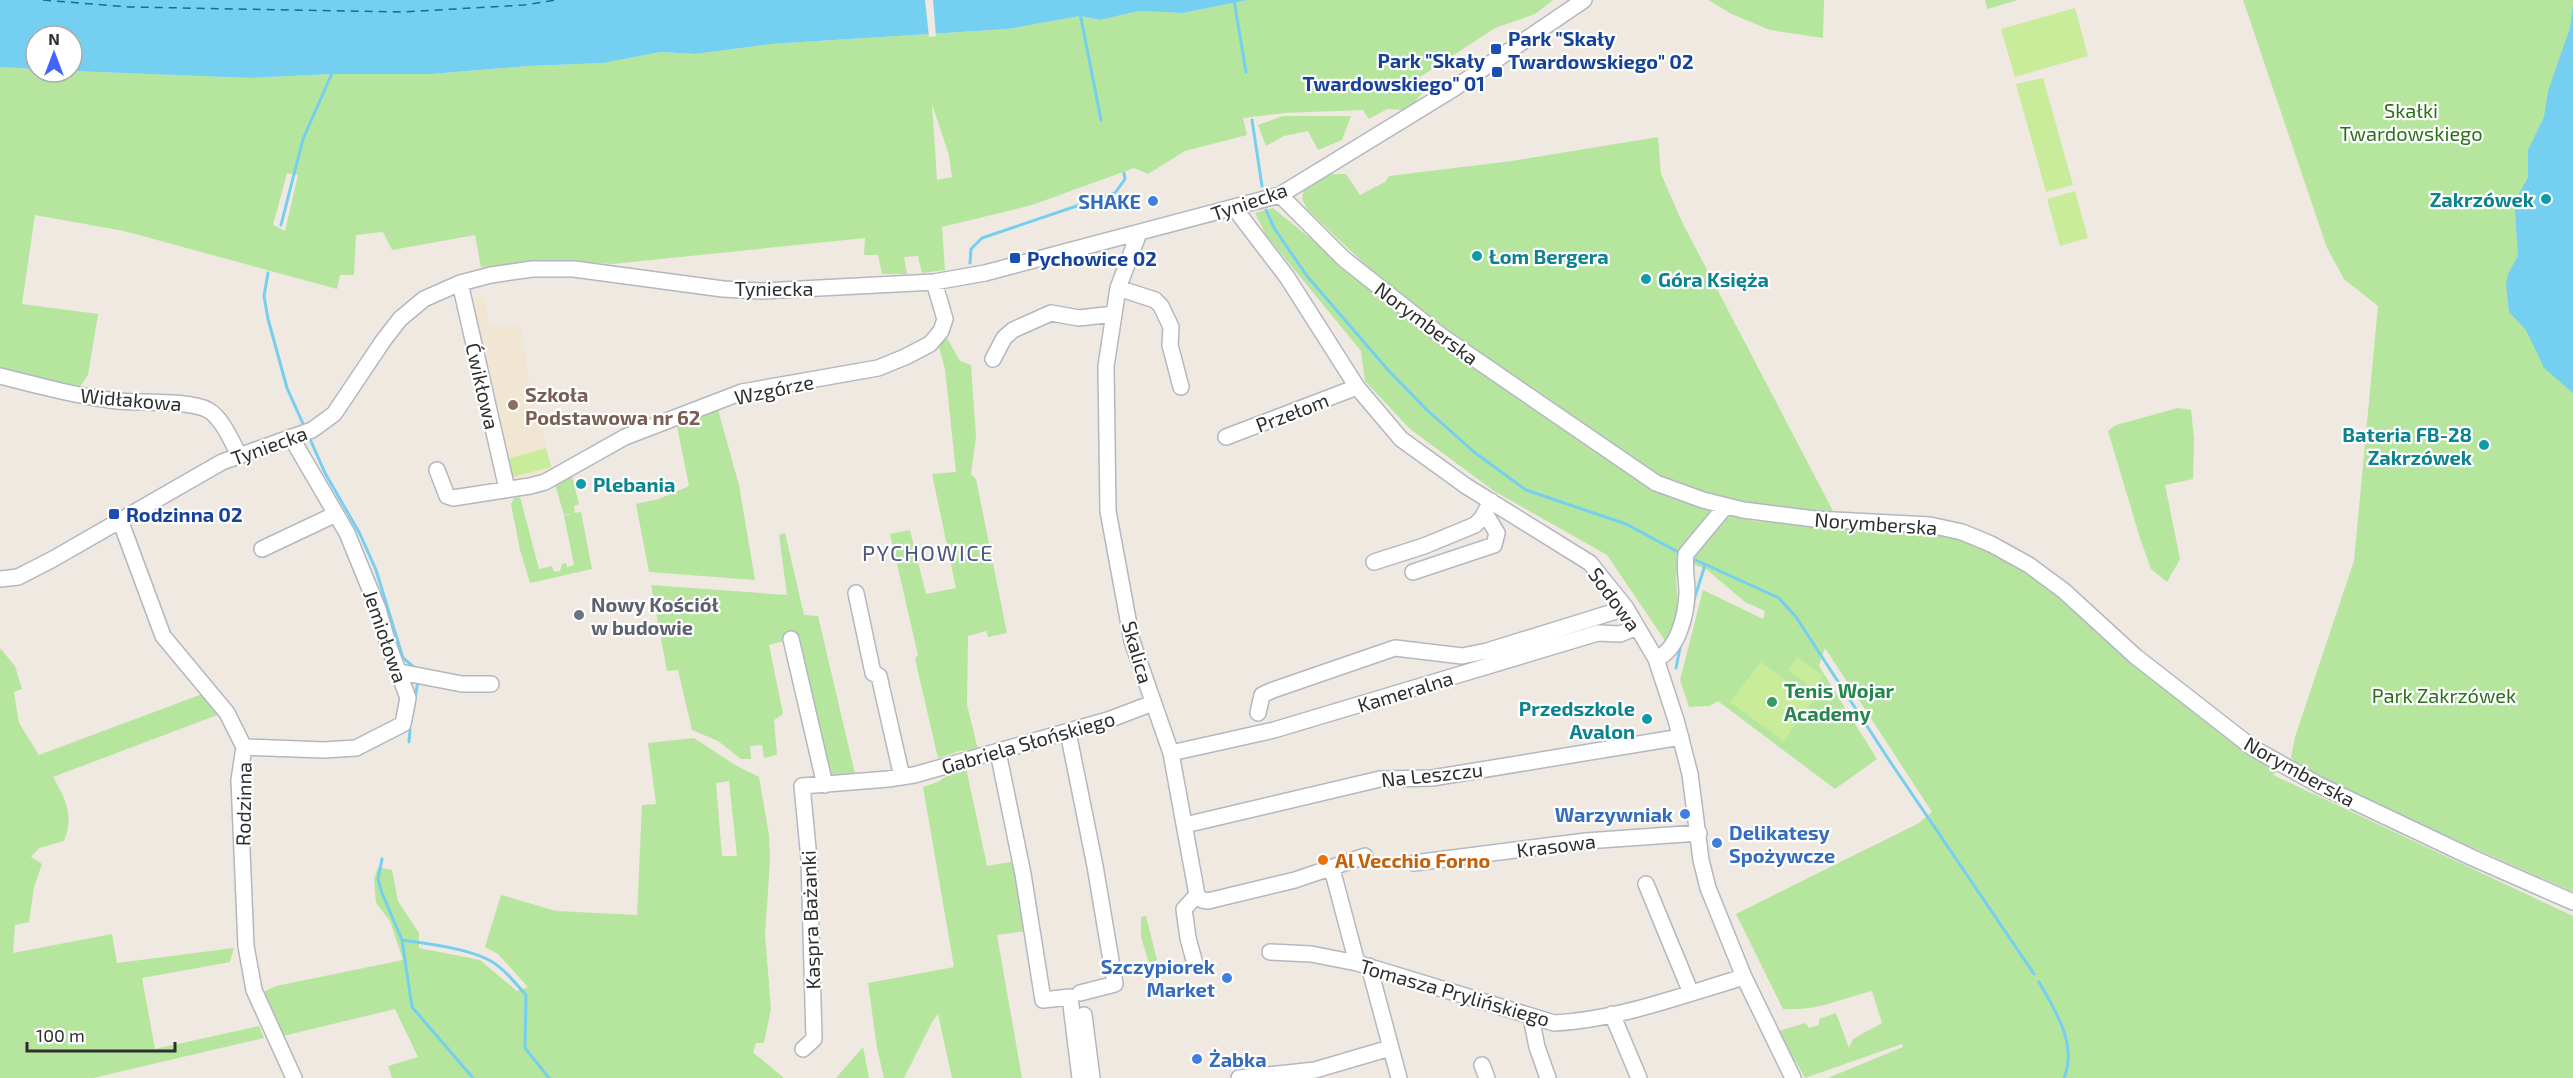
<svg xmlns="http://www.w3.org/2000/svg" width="2573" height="1078" font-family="'Exo 2',sans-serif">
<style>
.education{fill:#f0e6d1}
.green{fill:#b6e59e;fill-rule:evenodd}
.pitch{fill:#c9ec9a}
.water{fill:#75cff0}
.pier{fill:#efe9e1}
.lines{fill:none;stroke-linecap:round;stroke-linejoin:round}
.stream{stroke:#75cff0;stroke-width:3}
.ferry{stroke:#0d6fa3;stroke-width:1.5;stroke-dasharray:8 6;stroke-linecap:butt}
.minor-casing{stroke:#b4b7c1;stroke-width:18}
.minor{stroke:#fff;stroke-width:15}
.transit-dot{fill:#1a4fb4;stroke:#fff;stroke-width:2}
.culture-dot{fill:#0f9aa8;stroke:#fff;stroke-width:2}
.shop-dot{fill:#3f7fe0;stroke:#fff;stroke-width:2}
.education-dot{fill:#8d6e63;stroke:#fff;stroke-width:2}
.worship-dot{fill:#6b7280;stroke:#fff;stroke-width:2}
.leisure-dot{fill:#2e9e5b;stroke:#fff;stroke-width:2}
.food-dot{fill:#e8710a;stroke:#fff;stroke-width:2}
.labels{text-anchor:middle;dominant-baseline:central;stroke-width:4.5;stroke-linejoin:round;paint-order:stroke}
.transit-label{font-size:20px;font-weight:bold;fill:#164399;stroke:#fff;text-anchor:start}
.park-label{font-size:20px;fill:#2c6e1b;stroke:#fff}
.culture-label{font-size:20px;font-weight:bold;fill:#0d838f;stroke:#fff;text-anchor:end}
.shop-label{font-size:20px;font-weight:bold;fill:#366cbe;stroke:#fff;text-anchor:end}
.street-label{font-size:20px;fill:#2e2e2e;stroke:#fff}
.education-label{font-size:20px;font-weight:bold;fill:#785e54;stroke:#fff;text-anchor:start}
.worship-label{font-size:20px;font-weight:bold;fill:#5b616d;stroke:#fff;text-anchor:start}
.leisure-label{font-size:20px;font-weight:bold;fill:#27864d;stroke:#fff;text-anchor:start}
.food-label{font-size:20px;font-weight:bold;fill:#c56008;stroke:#fff;text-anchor:start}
.quarter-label{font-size:22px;letter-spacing:1.5px;fill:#4d5680;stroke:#fff}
</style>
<rect width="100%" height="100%" fill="#efe9e1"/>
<path class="education" d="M465,297H485L488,325L521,326L529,381L553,471L510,484Z"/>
<path class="green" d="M1248,0H1553L1535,14L1495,28L1414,81L1422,93L1413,105L1405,110L1387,109L1369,119L1363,110L1284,113L1243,118L1247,135L1185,151L1148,174L1134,168L1032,205L942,227L945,270L922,273L918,256L904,257L907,274H882L878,255H864L865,238L612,264L568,261L481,267L475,235L392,250L383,232L356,235L354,275H340L337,289L124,231L35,215L22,304L98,314L88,375L77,391L0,368V67L36,69V72L72,71L251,78L332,74H431L528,66L603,63L661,52L695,54L771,44L1008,29L1080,16L1100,20L1139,11L1183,13ZM932,104L949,155L952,177L937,180ZM287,173L298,175L285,231L273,225Z
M1708,0H1824L1823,38L1770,30L1732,14Z
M1985,0H2018L1987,9Z
M2243,0H2573V892L2377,805L2306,771L2294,762L2291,757L2295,737L2354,561L2378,306L2344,279L2327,248Z
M1283,116H1351L1342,140L1318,150L1308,131L1284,136L1266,146L1258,125Z
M1658,137L1661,174L1683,224L1833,511L1786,509L1749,505L1687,488L1649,470L1448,332L1376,275L1307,209L1302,199L1304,190L1327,174H1346L1360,195L1385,182L1389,176L1512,161Z
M1273,208L1435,340L1645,483L1698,506L1753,521L1940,533L1975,544L2009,561L2042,583L2069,605L2122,655L2247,752L2278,771L2273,775L2573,916V1078H1828L1903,1047L1902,1044L1805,1078L1796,1062L1790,1057L1779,1031L1805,1023L1809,1028L1819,1025V1019L1836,1013L1849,1048L1853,1039L1882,1023L1872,991C1840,999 1817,1011 1783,1009L1736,914L1919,823L1932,812L1825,648L1819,666L1877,759L1835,789L1718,701L1709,706L1689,707L1680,680L1703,590L1763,619L1765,611L1745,602L1706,569L1679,559L1676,579L1678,607L1668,645L1607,555L1494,491L1410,429L1365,381L1361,351L1266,235L1255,213Z
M947,338L960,361L971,365L976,437L971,474L976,479L1007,633L988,637L986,631L968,636L967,705L978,750L960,751L938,758L915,659L918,655L890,534L910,530L926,594L956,588L932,474L956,472L945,369L938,343Z
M717,406L739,485L755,580L649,572L636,504L659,499L689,486L676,421Z
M2178,408L2191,410L2194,438L2193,479L2165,485L2180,559L2167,582L2151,569L2140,538L2108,431L2116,425Z
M571,472L579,504L574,506L575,513L581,512L592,569L530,583L520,550L511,504L514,498L520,497L539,569L552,566L554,572L560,571L562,564L566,563L567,567L574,565L564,516L573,513L564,515L554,481Z
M785,533L804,615L818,616L856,778L828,780L795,638L769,645L783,714L774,720L777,755L764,758L762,745L750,746L751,759H741L718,741L692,730L678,670L667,671L651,585L787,595L779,535Z
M0,648L15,666L22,689L14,692L19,723L39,755L205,693L220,714L53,777C66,799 74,816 64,841L39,848L31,857L42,864L34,887L29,922L15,925L13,953L112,934L117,963L234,948L230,962L142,978L155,1049L259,1026L264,1038L93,1078H0Z
M694,738L735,765L759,777L769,835L770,861L765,935L771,1009L764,1043H756L753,1053C757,1055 782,1076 784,1078H392L388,1066L418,1057L395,1009L279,1037L259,994L276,986L403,960L390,921L376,903L374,879L378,867L392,870L398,901L419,933V948L480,960L517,991L528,987L498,954L485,947L501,895L556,911L637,915L642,805L656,804L648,743ZM729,781L737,856H722L716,783Z
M965,763L987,866L1016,861L1028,931L997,935L1022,1078H952L938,1014L931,1024L904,1078H884L877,1048L868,983L954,967L923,787L938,782Z
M1146,916L1157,960L1149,963L1141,937V917Z
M863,1047L869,1078H836Z"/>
<path class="pitch" d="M2075,8L2088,56L2015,77L2001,29Z
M2043,78L2073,185L2046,192L2016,84Z
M2075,191L2088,238L2060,246L2047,199Z
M546,448L551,467L512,477L507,459Z
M1797,657L1823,676L1814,689L1788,670Z
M1761,662L1813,701L1783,741L1730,702Z"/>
<path class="water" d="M0,0H1248L1183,13L1139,11L1100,20L1080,16L1008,29L771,44L695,54L661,52L603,63L528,66L431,74H332L251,78L72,71V36H36V69L0,67Z
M2573,4V393L2544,368L2526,330L2509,312L2506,285L2508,274L2518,256L2515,211L2518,196L2528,177V150L2544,117L2548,91L2570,28Z"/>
<path class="pier" d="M925,0H933L936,36L929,37Z"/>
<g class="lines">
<path class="stream" d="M1234,0L1246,72
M1080,13L1101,120
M1252,120L1262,186
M1266,210L1274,228L1307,276L1389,371L1427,410L1474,452L1526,490L1626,524L1680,553
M281,225L303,139L333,71
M970,263L971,249L982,238L1115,193L1125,179L1124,173
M268,273L264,296L268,319L287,388L304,426
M310,439L325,473L360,534L376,570L403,658L415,668
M1691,558L1779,598L1796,617L1891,763L2034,974
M1693,603L1705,565
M1676,668L1681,643
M415,699L418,680
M411,722L414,706
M409,742L410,730
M382,859L378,879L382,893L402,940L412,1007L473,1078
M402,940C428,944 466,948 489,960C504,968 515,983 526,995L525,1048L549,1078
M2039,982C2055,1010 2078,1045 2064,1078"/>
<path class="ferry" d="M43,0L129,7L403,12L524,5L556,0"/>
<defs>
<path id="minor" d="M1280,195L1344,259L1440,335L1656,483L1703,500L1743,510L1815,519L1930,525L1962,532L1991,544L2029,565L2064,591L2135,656L2253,748L2319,785L2473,858L2573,902
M1235,209L1287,277L1357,387L1401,439L1466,486L1590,563L1626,608L1656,659L1676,720L1690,774L1701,860L1708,888L1744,977L1793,1078
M1139,233L1118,288L1106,366L1108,511L1132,641L1171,753L1197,895L1202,900L1208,901L1295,880L1365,856
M460,283L507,489
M1118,288L1155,300L1161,306L1171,327L1170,345L1181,387
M993,359L1004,338L1013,330L1051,313L1079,318L1114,314
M0,376C39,386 77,396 117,401C139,403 191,400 208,410C222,418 231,440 239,455
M1226,437L1357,387
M437,470L447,496L453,498L530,486L545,482L625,437L742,392L878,368L905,357L930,344L941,331L945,319L934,282
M120,520L163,636L227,713L244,747L239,780L246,946L254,990L294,1078
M262,549L336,514
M1374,562L1424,546L1475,525L1482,518L1491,501
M1413,572L1494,545L1497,533L1485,513
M0,579L18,577L53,559L222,462L312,430L334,414L383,341L400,319L424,299L460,283L491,275L532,269H574L723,289L761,291L934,282L985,273L1280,195L1453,89L1584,0
M856,593L873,673L879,676L902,777
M791,639L825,785
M1656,659C1678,650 1686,616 1687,593C1687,580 1684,568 1686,554L1725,507
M400,672L462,684H491
M1258,713L1262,695L1273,690L1395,648L1462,656L1487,651L1626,608
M1068,732L1095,866L1115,984L1080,993
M244,747L324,750L356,748L403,724L408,698L388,644L378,609L347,533L291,437
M998,752L1023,874L1043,1000L1070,997L1080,1078
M1171,753L1274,730L1598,633L1620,634L1637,627
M1185,825L1380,779L1432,778L1681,737
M1414,863L1586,841L1699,833
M1332,869L1357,963
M1646,884L1691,993
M1270,952L1311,954L1357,963L1554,1023C1618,1020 1682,995 1744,977
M1195,964L1188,938L1184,909L1197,895
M1369,966L1399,1078
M1612,1014L1639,1078
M1084,1015L1092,1078
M1531,1017L1537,1047L1548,1078
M803,1049L814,1039L809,859L802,786L888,779L914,775L1108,720L1153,703
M1482,1065L1487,1078
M1239,1078L1315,1070L1390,1048"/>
</defs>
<use href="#minor" class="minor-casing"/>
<use href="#minor" class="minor"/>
</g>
<g class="transit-dot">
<rect x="1490" y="43" width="12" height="12" rx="3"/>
<rect x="1491" y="66" width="12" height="12" rx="3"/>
<rect x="1009" y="252" width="12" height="12" rx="3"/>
<rect x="108" y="508" width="12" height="12" rx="3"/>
</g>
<g class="culture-dot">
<circle cx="2546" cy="199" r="6"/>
<circle cx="1477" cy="256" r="6"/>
<circle cx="1646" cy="279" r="6"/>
<circle cx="2484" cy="445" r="6"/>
<circle cx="581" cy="484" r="6"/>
<circle cx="1647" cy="719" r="6"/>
</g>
<g class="shop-dot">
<circle cx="1153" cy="201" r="6"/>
<circle cx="1685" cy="814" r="6"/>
<circle cx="1717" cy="843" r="6"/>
<circle cx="1227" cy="978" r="6"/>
<circle cx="1197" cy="1059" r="6"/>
</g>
<circle class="education-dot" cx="513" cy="405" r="6"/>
<circle class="worship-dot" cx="579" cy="615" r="6"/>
<circle class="leisure-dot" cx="1772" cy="702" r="6"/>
<circle class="food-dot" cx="1323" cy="860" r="6"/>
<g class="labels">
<g class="transit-label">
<text x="1508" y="38">Park "Skały<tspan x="1508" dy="23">Twardowskiego" 02</tspan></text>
<text x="1485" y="60" text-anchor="end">Park "Skały<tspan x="1485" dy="23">Twardowskiego" 01</tspan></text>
<text x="1027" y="258">Pychowice 02</text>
<text x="126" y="514">Rodzinna 02</text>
</g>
<g class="park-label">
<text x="2411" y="110">Skałki<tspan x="2411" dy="23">Twardowskiego</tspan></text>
<text x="2444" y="695">Park Zakrzówek</text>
</g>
<g class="culture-label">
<text x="2534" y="199">Zakrzówek</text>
<text x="1489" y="256" text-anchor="start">Łom Bergera</text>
<text x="1658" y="279" text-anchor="start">Góra Księża</text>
<text x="2472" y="434">Bateria FB-28<tspan x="2472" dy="23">Zakrzówek</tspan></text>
<text x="593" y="484" text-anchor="start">Plebania</text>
<text x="1635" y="708">Przedszkole<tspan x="1635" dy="23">Avalon</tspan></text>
</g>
<g class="shop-label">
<text x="1141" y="201">SHAKE</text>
<text x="1673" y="814">Warzywniak</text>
<text x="1729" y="832" text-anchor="start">Delikatesy<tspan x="1729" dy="23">Spożywcze</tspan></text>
<text x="1215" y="966">Szczypiorek<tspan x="1215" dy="23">Market</tspan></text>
<text x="1209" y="1059" text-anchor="start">Żabka</text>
</g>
<g class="street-label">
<text transform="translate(1249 201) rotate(-19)">Tyniecka</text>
<text x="774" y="288">Tyniecka</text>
<text transform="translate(1427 323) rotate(37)">Norymberska</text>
<text transform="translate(483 386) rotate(77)">Ćwikłowa</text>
<text transform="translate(774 389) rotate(-12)">Wzgórze</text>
<text transform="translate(131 399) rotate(5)">Widłakowa</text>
<text transform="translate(1292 412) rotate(-21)">Przełom</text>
<text transform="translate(269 445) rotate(-20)">Tyniecka</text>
<text transform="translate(1876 523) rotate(4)">Norymberska</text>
<text transform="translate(1615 599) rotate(54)">Sodowa</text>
<text transform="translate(386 636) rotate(71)">Jemiołowa</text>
<text transform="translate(1138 652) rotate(74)">Skalica</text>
<text transform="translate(1405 691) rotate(-17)">Kameralna</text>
<text transform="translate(1028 742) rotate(-16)">Gabriela Słońskiego</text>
<text transform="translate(2300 771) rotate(29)">Norymberska</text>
<text transform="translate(1432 774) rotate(-6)">Na Leszczu</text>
<text transform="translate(243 804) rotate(-89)">Rodzinna</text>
<text transform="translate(1556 845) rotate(-7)">Krasowa</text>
<text transform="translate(810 920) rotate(-92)">Kaspra Bażanki</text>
<text transform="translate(1455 992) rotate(16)">Tomasza Prylińskiego</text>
</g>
<g class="education-label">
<text x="525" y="394">Szkoła<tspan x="525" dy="23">Podstawowa nr 62</tspan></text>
</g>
<g class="worship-label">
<text x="591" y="604">Nowy Kościół<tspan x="591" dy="23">w budowie</tspan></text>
</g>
<g class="leisure-label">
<text x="1784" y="690">Tenis Wojar<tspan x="1784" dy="23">Academy</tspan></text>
</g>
<g class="food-label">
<text x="1335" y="860">Al Vecchio Forno</text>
</g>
<g class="quarter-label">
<text x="928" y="552">PYCHOWICE</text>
</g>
</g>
<g transform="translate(54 54)"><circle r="28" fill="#ffffff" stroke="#ababab" stroke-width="1.5"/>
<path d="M0-4.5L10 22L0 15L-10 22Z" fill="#4264fb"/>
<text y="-9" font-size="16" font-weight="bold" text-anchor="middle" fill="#2e2e2e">N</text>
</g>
<path d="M27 1042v9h148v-9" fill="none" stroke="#2e2e2e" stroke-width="3"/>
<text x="36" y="1042" font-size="18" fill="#2e2e2e" stroke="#ffffff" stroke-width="4.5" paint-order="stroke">100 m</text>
</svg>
